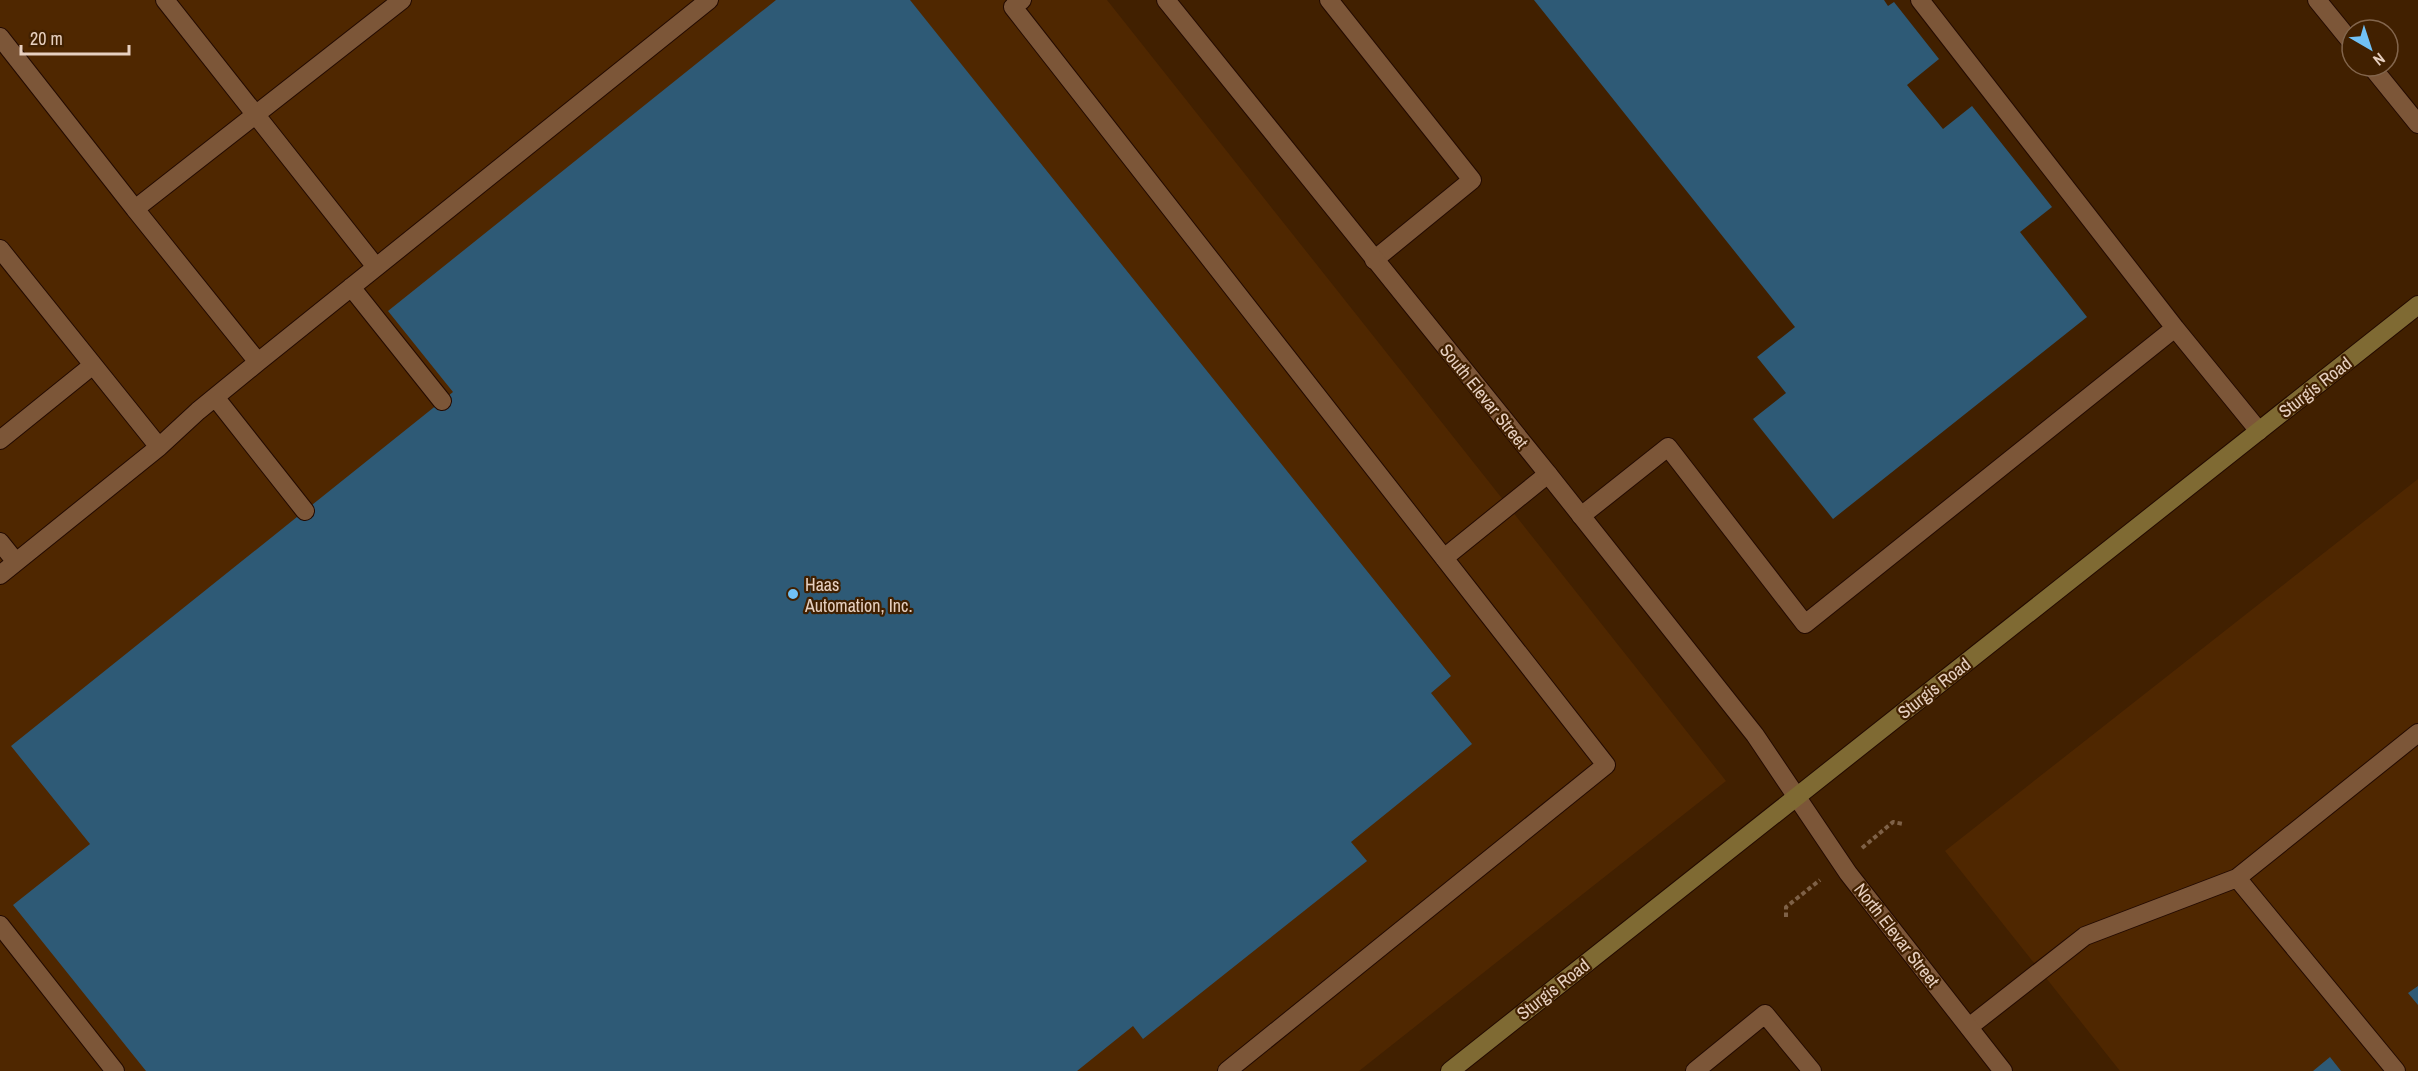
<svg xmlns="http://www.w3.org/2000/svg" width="2418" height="1071" font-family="'Archivo Narrow',sans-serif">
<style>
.built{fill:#4f2700}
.building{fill:#2e5a76}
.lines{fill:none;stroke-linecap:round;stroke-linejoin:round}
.lane-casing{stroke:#230a00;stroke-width:20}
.street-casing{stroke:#230a00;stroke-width:20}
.secondary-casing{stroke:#230a00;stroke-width:20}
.path{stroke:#7e6147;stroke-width:4;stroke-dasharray:4.5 3;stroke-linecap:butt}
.lane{stroke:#7c5638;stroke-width:18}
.street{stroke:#7c5638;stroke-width:18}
.secondary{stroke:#7f6a33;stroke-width:18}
.poi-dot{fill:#71c1f5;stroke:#412000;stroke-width:2}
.labels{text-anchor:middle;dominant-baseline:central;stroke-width:4.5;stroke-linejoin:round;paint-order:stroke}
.street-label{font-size:18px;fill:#e7d0c0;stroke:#412000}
.poi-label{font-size:18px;fill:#e7d0c0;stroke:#412000;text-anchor:start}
</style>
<rect width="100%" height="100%" fill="#412000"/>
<path class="built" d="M0,0H1107L1726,781L1359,1071H0Z
M2418,479V1071H2120L1945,851Z"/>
<path class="building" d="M776,0H910L1451,676L1431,693L1472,744L1351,842L1367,861L1143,1039L1133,1026L1077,1071H146L13,905L90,844L11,746L453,392L388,311Z
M1534,0H1884L1888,6L1894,2L1939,59L1907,85L1943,129L1972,106L2052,207L2020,232L2087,317L1833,519L1753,419L1786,393L1757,357L1795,327Z
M2418,986V1005L2408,993Z
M2330,1057L2341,1071H2313Z"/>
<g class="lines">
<defs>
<path id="lane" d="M165,0L376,267
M1022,0L1013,7L1606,765L1227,1071
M1329,0L1472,180L1374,260
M1920,0L2175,328
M0,37L135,209L402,0
M135,209L258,362
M0,249L159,447
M351,287L442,401
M215,397L305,511
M0,440L93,365
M1581,516L1668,447L1805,624L2175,328L2259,431
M0,542L16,562
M1444,558L1548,474
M0,575L159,447L198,411L258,362L709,0
M2237,878L2396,1071
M0,925L115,1071
M1969,1027L2085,936L2237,878L2418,733
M1695,1071L1765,1014L1812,1071"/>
<path id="street" d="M1166,0L1548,474L1755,735L1848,873L2003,1071
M2317,0L2352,43
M2371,66L2418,124"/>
<path id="secondary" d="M1450,1071L2418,305"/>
</defs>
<use href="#lane" class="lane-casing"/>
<use href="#street" class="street-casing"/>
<use href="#secondary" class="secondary-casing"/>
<path class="path" d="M1862,848L1893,822L1903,824
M1786,917V907L1820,880"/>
<use href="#lane" class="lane"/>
<use href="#street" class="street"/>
<use href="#secondary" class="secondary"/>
</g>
<circle class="poi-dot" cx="793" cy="594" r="6"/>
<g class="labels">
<g class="street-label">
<text transform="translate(2315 387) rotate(-38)">Sturgis Road</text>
<text transform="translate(1484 396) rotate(51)">South Elevar Street</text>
<text transform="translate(1934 688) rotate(-38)">Sturgis Road</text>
<text transform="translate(1897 935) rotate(52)">North Elevar Street</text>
<text transform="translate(1553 989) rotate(-38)">Sturgis Road</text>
</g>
<g class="poi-label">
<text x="805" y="584">Haas<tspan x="805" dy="21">Automation, Inc.</tspan></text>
</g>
</g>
<g transform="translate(2370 48) rotate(141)"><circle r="28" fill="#412000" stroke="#83664d" stroke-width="1.5"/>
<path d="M0-4.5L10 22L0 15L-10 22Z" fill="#71c1f5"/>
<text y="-9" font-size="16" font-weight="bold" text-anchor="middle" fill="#e7d0c0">N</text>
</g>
<path d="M21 45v9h108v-9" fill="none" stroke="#e7d0c0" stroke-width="3"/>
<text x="30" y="45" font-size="18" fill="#e7d0c0" stroke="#412000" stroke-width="4.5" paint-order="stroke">20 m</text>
</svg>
